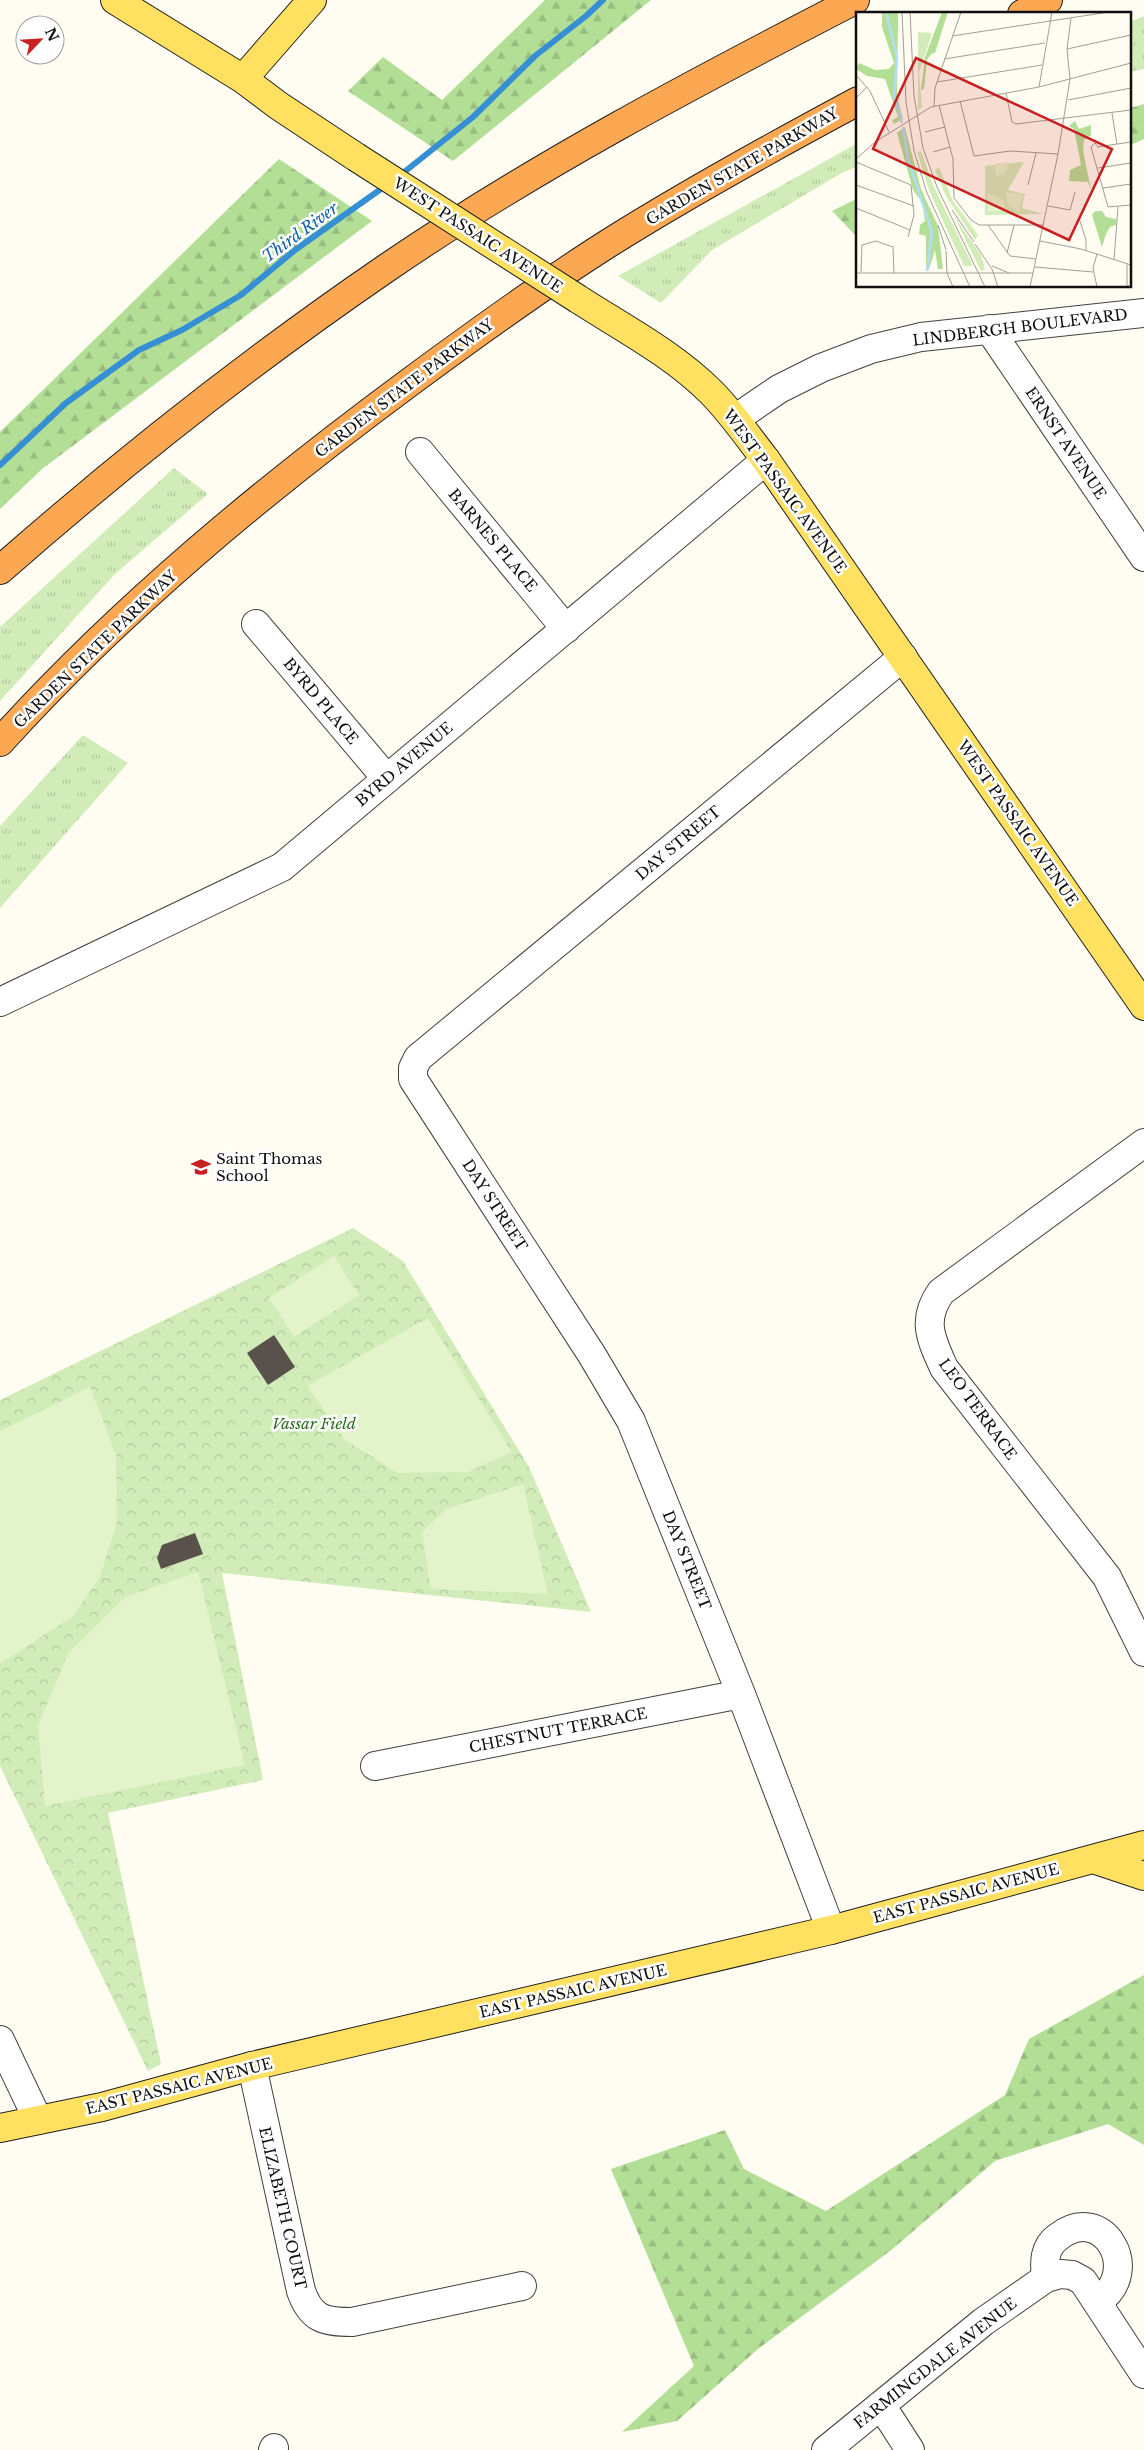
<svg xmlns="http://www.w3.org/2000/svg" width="1144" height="2450" font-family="'Libre Baskerville',serif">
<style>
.grass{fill:url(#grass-tufts)}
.forest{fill:url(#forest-firs)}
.park{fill:url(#park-crowns)}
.pitch{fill:#e3f3ca}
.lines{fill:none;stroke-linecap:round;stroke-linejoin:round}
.stream{stroke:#368ed5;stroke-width:6}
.building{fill:#59514b}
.minor-casing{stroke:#424242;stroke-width:30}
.major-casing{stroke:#202020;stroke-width:30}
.highway-casing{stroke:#202020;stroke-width:30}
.minor{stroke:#fff;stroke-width:28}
.major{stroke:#ffe061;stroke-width:28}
.highway{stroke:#fca853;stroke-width:28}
.major-bridge-casing{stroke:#202020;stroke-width:30;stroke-linecap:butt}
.major-bridge{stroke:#ffe061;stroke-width:28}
.labels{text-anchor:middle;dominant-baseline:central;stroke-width:5;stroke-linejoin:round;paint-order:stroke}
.street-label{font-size:15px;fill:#0f0f0f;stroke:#fff}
.poi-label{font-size:15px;fill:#0f0f0f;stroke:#fff;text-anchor:start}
.park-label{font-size:15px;font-style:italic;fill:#286b1b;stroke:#fff}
.water-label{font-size:16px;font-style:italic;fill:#105fa9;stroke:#fff}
.inset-river{fill:none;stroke:#b3dcf9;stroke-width:2.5}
.inset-road{fill:none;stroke:#9f9e97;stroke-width:1}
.view{fill:#c81f1f;fill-opacity:0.15;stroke:#c81f1f;stroke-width:2.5}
.inset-edge{fill:none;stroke:#0f0f0f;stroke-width:2.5}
</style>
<defs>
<pattern id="grass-tufts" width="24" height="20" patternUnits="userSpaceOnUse" patternTransform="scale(1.25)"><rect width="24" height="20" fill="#d1ecb8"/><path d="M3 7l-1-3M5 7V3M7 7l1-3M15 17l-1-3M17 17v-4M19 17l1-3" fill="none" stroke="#b2c99d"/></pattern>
<pattern id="forest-firs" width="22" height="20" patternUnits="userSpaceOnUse" patternTransform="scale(1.25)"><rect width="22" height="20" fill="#b3de96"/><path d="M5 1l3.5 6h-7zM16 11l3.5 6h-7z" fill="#99bd80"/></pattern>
<pattern id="park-crowns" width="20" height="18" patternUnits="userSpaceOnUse" patternTransform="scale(1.25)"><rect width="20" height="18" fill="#d1ecb8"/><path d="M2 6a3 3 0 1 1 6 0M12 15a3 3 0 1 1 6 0" fill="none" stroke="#b2c99d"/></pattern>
</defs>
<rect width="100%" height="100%" fill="#fffdf1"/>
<path class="grass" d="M1144,16V69L1130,72V22Z
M858,143V166L840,174L712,250L661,303L618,276Z
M174,468L208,494L115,574L0,701V627Z
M83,735L128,763L0,908V826Z"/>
<path class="forest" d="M545,0H651L453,161L348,91L383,57L442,100Z
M1144,104V139L1130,145V108Z
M279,159L372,221L42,469L0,509V432Z
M858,198V238L832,211Z
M1144,1975V2145L1108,2124L995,2161L890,2251L758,2349L677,2421L622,2432L694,2366L611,2169L725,2130L744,2169L826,2211L1005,2095L1029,2039Z"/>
<path class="park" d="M353,1228L403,1261L529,1467L591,1612L222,1573L263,1780L108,1813L161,2064L148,2071L0,1766V1400Z"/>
<path class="pitch" d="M334,1256L359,1295L294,1337L269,1298Z
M428,1318L512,1452L468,1472L398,1473L345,1440L307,1386Z
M90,1387L116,1455L117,1522L100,1577L73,1616L0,1664V1431Z
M523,1484L548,1594L431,1589L422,1532L446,1509Z
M198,1572L245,1765L45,1806L38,1726L68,1653L125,1597Z"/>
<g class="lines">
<path class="stream" d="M398,177L473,117L535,56L586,16L603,0
M0,465L66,403L139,350L182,330L241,295L295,250L388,184"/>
</g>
<path class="building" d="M274,1335L295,1367L268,1385L247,1353Z
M195,1533L203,1554L161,1569L157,1558L162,1545Z"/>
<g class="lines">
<defs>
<path id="minor" d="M989,329L1144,557
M735,419L779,389L821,368L871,349L921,337L1144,313
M420,452L566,629
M256,624L387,779
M0,1002L282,867L766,460
M1144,1143L941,1292C921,1320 931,1339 944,1368L1107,1577L1144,1652
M375,1766L741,1694
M831,1930L741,1694L631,1421L592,1355L413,1079V1068L418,1058L903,657
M0,2040L38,2120
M252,2066L301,2291C311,2319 324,2322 352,2322L522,2286
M1046,2278C1044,2262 1044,2247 1058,2237C1103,2201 1144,2272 1097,2302
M881,2405L910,2450
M273,2450L274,2448
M826,2450L983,2322L1046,2278L1060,2274L1072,2275L1083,2281L1144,2374"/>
<path id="major" d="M115,0L243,79L279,106L356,157
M243,79L312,0
M578,299C623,328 673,354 711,392C731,412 748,437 766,460L1144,1006
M1093,1859L1144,1876
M0,2128L102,2107L252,2066L831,1930L1144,1845"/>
<path id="highway" d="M1022,14L1048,0
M0,570C124,461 252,360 388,267C536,166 696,82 855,0
M0,742C122,607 264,490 410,382C475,334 541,286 609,243C690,192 774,146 858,101"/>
</defs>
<use href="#minor" class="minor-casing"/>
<use href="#major" class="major-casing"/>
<use href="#highway" class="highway-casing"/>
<use href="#minor" class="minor"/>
<use href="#major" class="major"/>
<use href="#highway" class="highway"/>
<defs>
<path id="major-bridge" d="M356,157L578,299"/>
</defs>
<use href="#major-bridge" class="major-bridge-casing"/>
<use href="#major-bridge" class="major-bridge"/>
</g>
<defs>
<symbol id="school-bare" viewBox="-9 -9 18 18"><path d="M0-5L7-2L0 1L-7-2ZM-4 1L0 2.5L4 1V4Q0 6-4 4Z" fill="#c81f1f" stroke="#fff" stroke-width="2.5" paint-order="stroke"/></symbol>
</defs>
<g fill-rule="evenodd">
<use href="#school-bare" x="187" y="1153" width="28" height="28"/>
</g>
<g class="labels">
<g class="street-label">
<text transform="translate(742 166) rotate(-30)">GARDEN STATE PARKWAY</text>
<text transform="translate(478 235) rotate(33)">WEST PASSAIC AVENUE</text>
<text transform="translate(1020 327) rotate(-7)">LINDBERGH BOULEVARD</text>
<text transform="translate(404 388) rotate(-37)">GARDEN STATE PARKWAY</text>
<text transform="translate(1066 443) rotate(56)">ERNST AVENUE</text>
<text transform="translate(785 491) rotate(54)">WEST PASSAIC AVENUE</text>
<text transform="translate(493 540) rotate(50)">BARNES PLACE</text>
<text transform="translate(95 649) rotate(-44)">GARDEN STATE PARKWAY</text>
<text transform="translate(321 701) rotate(50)">BYRD PLACE</text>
<text transform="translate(404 764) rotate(-40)">BYRD AVENUE</text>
<text transform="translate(1018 823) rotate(55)">WEST PASSAIC AVENUE</text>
<text transform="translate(678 843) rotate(-40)">DAY STREET</text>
<text transform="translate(495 1205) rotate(57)">DAY STREET</text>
<text transform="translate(978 1409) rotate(54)">LEO TERRACE</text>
<text transform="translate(687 1560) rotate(68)">DAY STREET</text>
<text transform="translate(558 1730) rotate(-11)">CHESTNUT TERRACE</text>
<text transform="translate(966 1893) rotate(-15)">EAST PASSAIC AVENUE</text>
<text transform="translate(573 1991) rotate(-13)">EAST PASSAIC AVENUE</text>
<text transform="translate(179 2086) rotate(-14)">EAST PASSAIC AVENUE</text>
<text transform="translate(283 2208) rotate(77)">ELIZABETH COURT</text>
<text transform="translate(935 2363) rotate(-38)">FARMINGDALE AVENUE</text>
</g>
<g class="poi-label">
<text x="216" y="1158">Saint Thomas<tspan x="216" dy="17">School</tspan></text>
</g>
<g class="park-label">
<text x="314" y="1423">Vassar Field</text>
</g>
<g class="water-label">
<text transform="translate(300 232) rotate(-36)">Third River</text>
</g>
</g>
<g transform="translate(856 12)">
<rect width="275" height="275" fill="#fffdf1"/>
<path d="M62,20L76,21L63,61L66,95L62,98ZM65,139L77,173L117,254H108L87,209L73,178L61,140ZM83,155L97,189L122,223L119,228L90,184L79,158ZM98,204L125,243L129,257L125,259Z" fill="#d1ecb8"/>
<path d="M26,0H42L41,84L47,107L38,112L36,108L42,105L29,67L11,64L0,57L3,51L19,58L33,57L38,51L26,15ZM86,0H92L79,41L75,42L71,48L68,77L65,78L69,45ZM219,109L223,117L235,113V123L228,128L227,138L235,178L232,170L213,169L214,158L225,153L218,117L213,114ZM49,115L65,177L82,214L87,257H82L79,238L73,257H70V224L63,222L64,213L69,209L66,190L57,178L41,121ZM239,199H246L250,205L260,207V213L254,215L250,222L246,235L236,203Z" fill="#b3de96"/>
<path d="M168,150L152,178L169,182L166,196L188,202L129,203V154Z" fill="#d1ecb8"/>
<path d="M152,150L150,160L140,164L139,152ZM150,180L167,183L163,200L152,193ZM131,181L147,188L150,199L132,200Z" fill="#e3f3ca"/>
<path class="inset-river" d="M30,0L41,45L38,83L46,111M47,115L52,147L76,220L71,259"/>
<path class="inset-road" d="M46,0L50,90L58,139L71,181L114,275M54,0L58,84L67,136L81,175L129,275M96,24L253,0M211,37L275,23M88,47L189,31M0,63L14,79L33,120M214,67L211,37L215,6M81,70L186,53M183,75L196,0M150,81L156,110L160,112L275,98M0,86L11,75M212,88L275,76M104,89L118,144L154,139L202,142M83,93L97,147L98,186L115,208L123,213H188M78,94L79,76L105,0M256,101L261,132M69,120L89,115M241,135L275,130M242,135L239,131L235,135L252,195L275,193M77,140L94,135M0,147L19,130L75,95L183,75L275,51M0,150L55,173L58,203L52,225M242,156L275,151M0,173L58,194M172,173L180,141M247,176L275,172M192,194L214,198L219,180M0,196L54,218M96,198L118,230M223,206L230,228V239M82,213L90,238M132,213L154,244L180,247M184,229L225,237L275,253M119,232L136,257L142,275M90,239L91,261L97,275M151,241L158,213M241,242L237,256L241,275M258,248L262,195M271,252V275M136,254L153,261M179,255L237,260M5,260L6,233L20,229L37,235L38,261M0,261H177M174,275L202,142L214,67"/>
<path class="view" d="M60,46L256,137L213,228L17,137Z"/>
<rect width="275" height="275" class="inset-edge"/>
</g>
<g transform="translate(40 40) rotate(65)"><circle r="24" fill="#ffffff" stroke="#9f9f9f"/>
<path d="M0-4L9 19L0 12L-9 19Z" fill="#c81f1f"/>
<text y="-8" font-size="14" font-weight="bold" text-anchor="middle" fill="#0f0f0f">N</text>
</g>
</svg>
